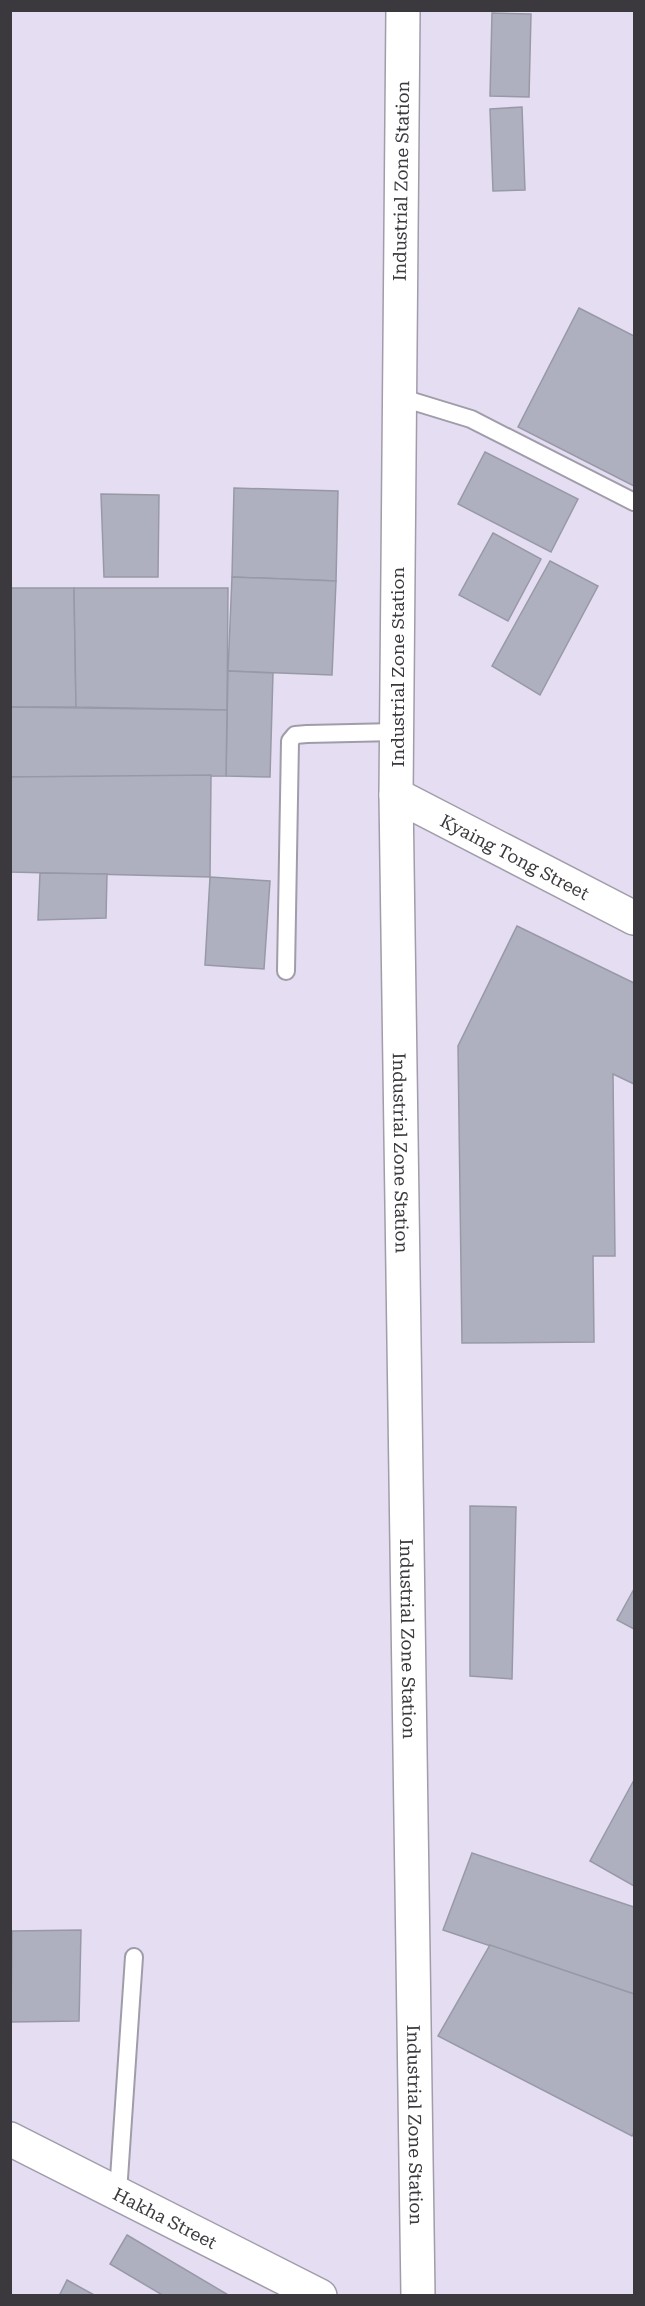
<svg xmlns="http://www.w3.org/2000/svg" width="645" height="2306" viewBox="0 0 645 2306" font-family="'Roboto Serif',serif">
	<style>
		.built { fill: #e5ddf2 }
		.building { fill: #afb0bf; stroke: #9899a7; stroke-width: 1.5 }
		.lines { fill: none; stroke-linecap: round; stroke-linejoin: round }
		.service-casing { stroke: #a19caa; stroke-width: 20 }
		.minor-casing { stroke: #a19caa; stroke-width: 36 }
		.service { stroke: #fff; stroke-width: 16 }
		.minor { stroke: #fff; stroke-width: 33 }
		.labels { text-anchor: middle; dominant-baseline: central; stroke-width: 5; stroke-linejoin: round; paint-order: stroke }
		.street-label { font-size: 18px; fill: #3b393e; stroke: #fff }
	</style>
	<rect width="100%" height="100%" fill="#f2ecfb"/>
	<rect class="built" x="11" y="11" width="623" height="2284"/>
	<g class="building">
		<path d="M492,13L531,14L529,97L490,96Z"/>
		<path d="M522,107L525,190L493,191L490,109Z"/>
		<path d="M579,308L634,336V486L518,427Z"/>
		<path d="M485,452L578,499L551,552L458,504Z"/>
		<path d="M234,488L338,491L336,581L232,577Z"/>
		<path d="M101,494L159,495L158,577H104Z"/>
		<path d="M493,533L541,559L508,621L459,595Z"/>
		<path d="M550,561L598,586L540,695L492,666Z"/>
		<path d="M232,577L336,581L332,675L228,671Z"/>
		<path d="M10,588H74L76,707H10Z"/>
		<path d="M74,588H228L227,710L76,707Z"/>
		<path d="M228,671L273,673L270,777L226,776Z"/>
		<path d="M10,707L227,710L226,776L10,777Z"/>
		<path d="M211,775L210,877L10,872V777Z"/>
		<path d="M40,873L107,874L106,918L38,920Z"/>
		<path d="M210,877L270,881L264,969L205,965Z"/>
		<path d="M517,926L634,983V1084L613,1074L615,1256H593L594,1342L462,1343L458,1046Z"/>
		<path d="M470,1506L516,1507L512,1679L470,1676Z"/>
		<path d="M634,1589V1629L617,1620Z"/>
		<path d="M634,1780V1886L590,1861Z"/>
		<path d="M472,1853L634,1907V1994L443,1930Z"/>
		<path d="M81,1930L79,2021L11,2022L12,1931Z"/>
		<path d="M490,1945L634,1994V2132L632,2136L438,2036Z"/>
		<path d="M127,2235L230,2296H164L110,2264Z"/>
		<path d="M67,2280L96,2296H59Z"/>
	</g>
	<g class="lines">
		<defs>
			<g id="service">
				<path d="M399,397L471,419L634,502"/>
				<path d="M286,971L290,741L295,735L307,734L396,732"/>
				<path d="M118,2193L134,1957"/>
			</g>
			<g id="minor">
				<path id="s1" d="M403,10L396,795L418,2296"/>
				<path id="s2" d="M396,795L634,918"/>
				<path id="s3" d="M10,2139L320,2296"/>
			</g>
		</defs>
		<use href="#service" class="service-casing"/>
		<use href="#minor" class="minor-casing"/>
		<use href="#service" class="service"/>
		<use href="#minor" class="minor"/>
	</g>
	<g class="labels">
		<g class="street-label">
			<text transform="translate(401 181) rotate(-89)">Industrial Zone Station</text>
			<text transform="translate(397 667) rotate(-90)">Industrial Zone Station</text>
			<text stroke="none"><textPath href="#s2" startOffset="134">Kyaing Tong Street</textPath></text>
			<text stroke="none"><textPath href="#s1" startOffset="1143">Industrial Zone Station</textPath></text>
			<text stroke="none"><textPath href="#s1" startOffset="1629">Industrial Zone Station</textPath></text>
			<text stroke="none"><textPath href="#s1" startOffset="2115">Industrial Zone Station</textPath></text>
			<text stroke="none"><textPath href="#s3" startOffset="174">Hakha Street</textPath></text>
		</g>
	</g>
	<rect width="645" height="2306" fill="none" stroke="#3b393e" stroke-width="24"/>
</svg>
